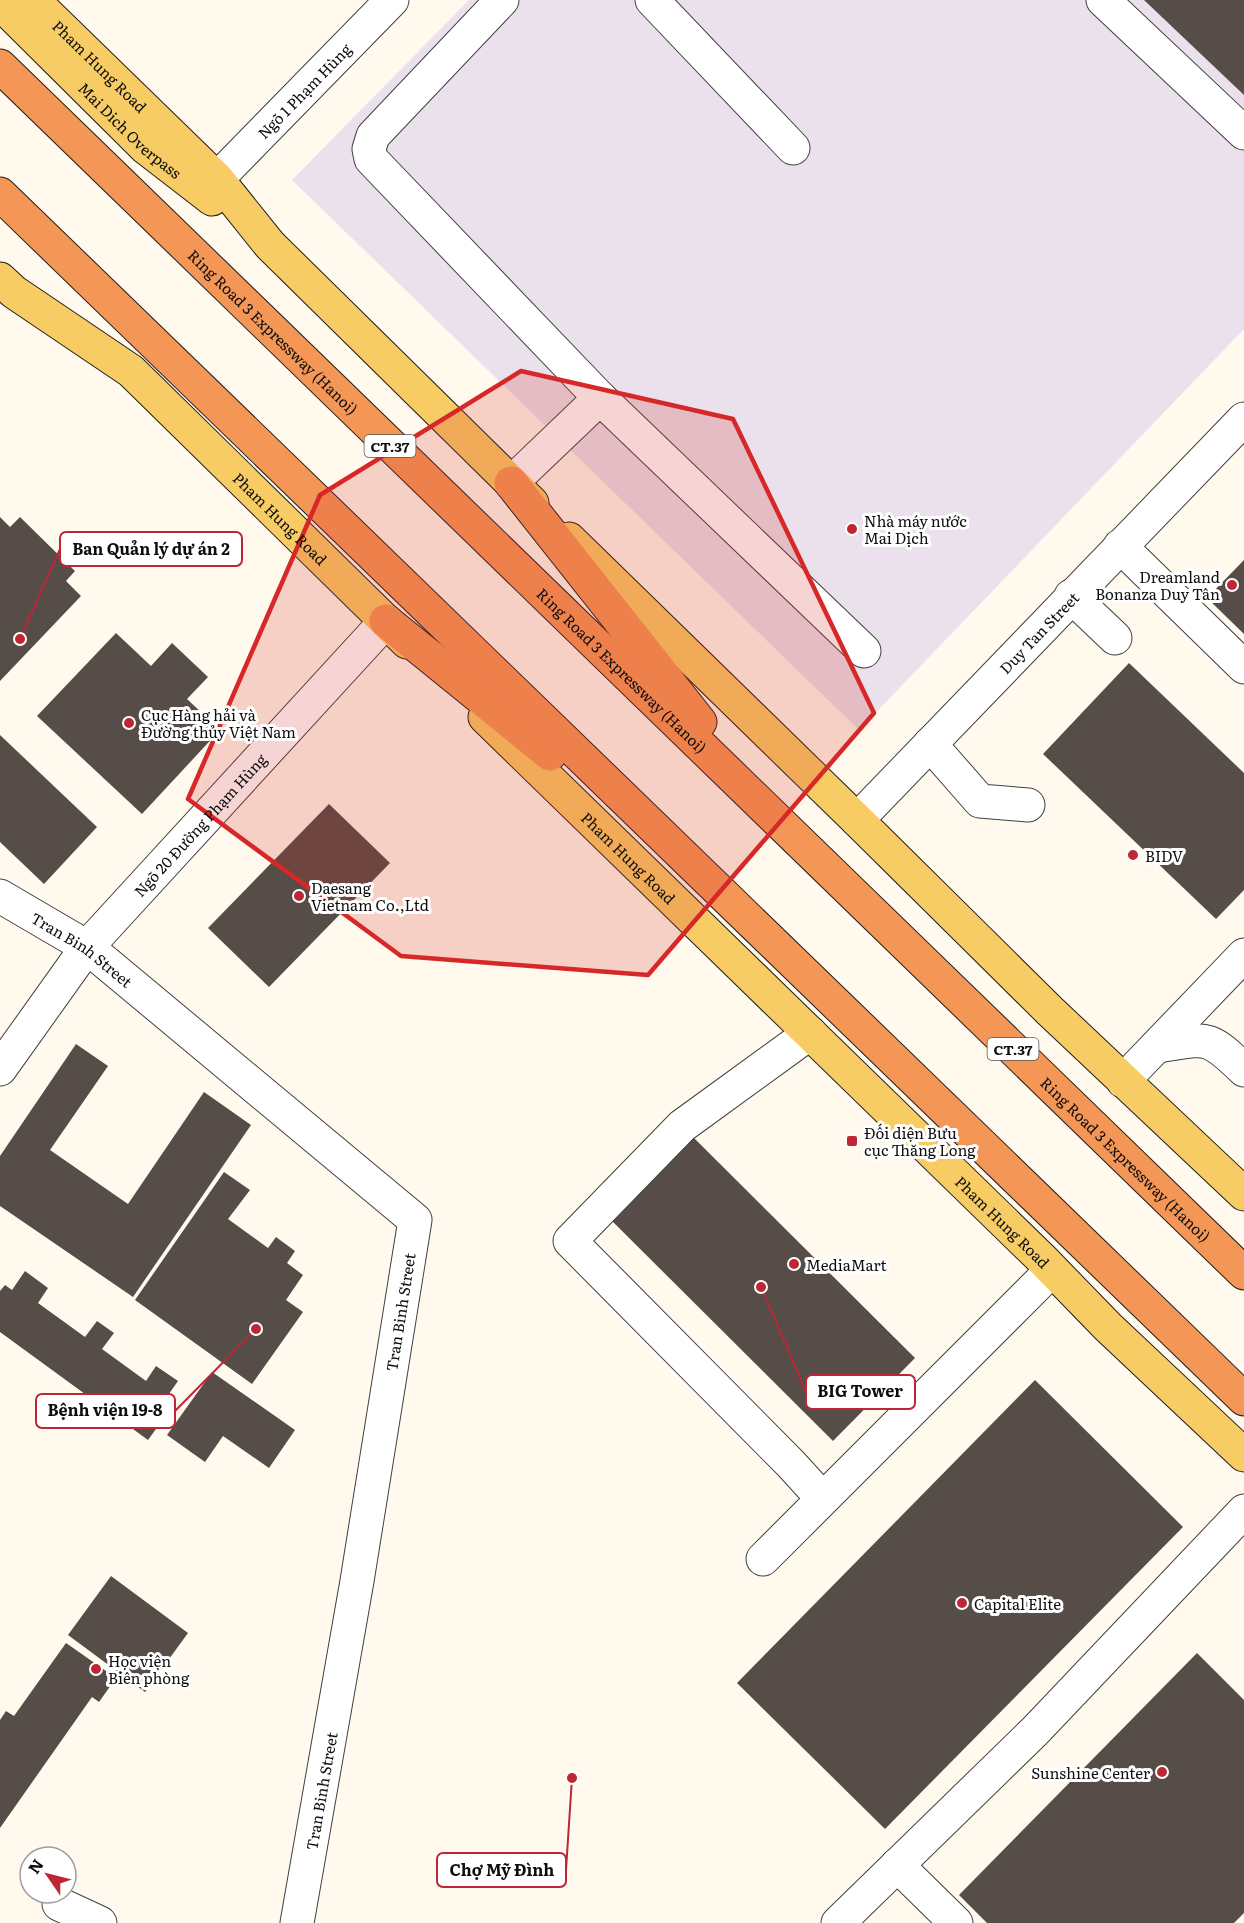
<svg xmlns="http://www.w3.org/2000/svg" width="1244" height="1923" viewBox="0 0 1244 1923" font-family="Literata,serif">
	<style>
		.industrial { fill: #eae1ec }
		.building { fill: #564d49 }
		.lines { fill: none; stroke-linecap: round; stroke-linejoin: round }
		.minor-casing { stroke: #404040; stroke-width: 35 }
		.major-casing { stroke: #1e1e1e; stroke-width: 35 }
		.highway-casing { stroke: #1e1e1e; stroke-width: 35 }
		.minor { stroke: #fff; stroke-width: 33 }
		.major { stroke: #f8cc64; stroke-width: 33 }
		.highway { stroke: #f49656; stroke-width: 33 }
		.marked { fill: #d62828; fill-opacity: 0.2; stroke: #d62828; stroke-width: 4.5; stroke-linejoin: round }
		.poi-dot { fill: #bc2635; stroke: #fff; stroke-width: 2 }
		.labels { text-anchor: middle; dominant-baseline: central; stroke-width: 6; stroke-linejoin: round; paint-order: stroke }
		.shield { fill: #fff; stroke: #565656; stroke-width: 1.5 }
		.shield-label { font-size: 14px; font-weight: bold; fill: #0d0d0d }
		.street-label { font-size: 15px; fill: #0d0d0d; stroke: #fff }
		.poi-label { font-size: 15px; fill: #0d0d0d; stroke: #fff; text-anchor: start }
		.leader { fill: none; stroke: #bc2635; stroke-width: 2 }
		.callout-dot { fill: #bc2635; stroke: #fff; stroke-width: 2 }
		.callout { fill: #fff; stroke: #bc2635; stroke-width: 2 }
		.callout-label { font-size: 16px; text-anchor: middle; font-weight: bold; fill: #0d0d0d }
	</style>
	<rect width="100%" height="100%" fill="#fffaed"/>
	<path class="industrial" d="M469,0H1244V329L859,730L292,180Z"/>
	<g class="building">
		<path d="M1144,0H1244V95Z"/>
		<path d="M0,517L10,527L20,517L75,571L66,581L81,596L0,681Z"/>
		<path d="M1244,560V634L1207,598Z"/>
		<path d="M116,633L151,666L172,643L208,677L187,699L220,730L142,814L37,716Z"/>
		<path d="M1129,663L1244,773V890L1216,919L1043,754Z"/>
		<path d="M0,735L97,827L44,884L0,842Z"/>
		<path d="M329,804L390,863L269,987L208,928Z"/>
		<path d="M76,1044L108,1066L50,1150L128,1204L204,1092L251,1125L133,1297L0,1206V1156Z"/>
		<path d="M690,1134L915,1358L833,1441L608,1217Z"/>
		<path d="M224,1172L250,1190L228,1219L268,1248L276,1237L295,1251L287,1263L303,1275L286,1300L303,1312L252,1384L135,1300Z"/>
		<path d="M25,1271L48,1288L38,1303L85,1337L97,1321L114,1333L102,1349L146,1381L156,1366L178,1381L164,1401L172,1407L148,1440L0,1332V1291L5,1285L12,1290Z"/>
		<path d="M212,1372L295,1430L269,1468L223,1436L205,1462L167,1435Z"/>
		<path d="M1035,1380L1183,1527L885,1829L737,1683Z"/>
		<path d="M111,1576L188,1633L145,1692L68,1635Z"/>
		<path d="M66,1643L116,1678L99,1702L92,1697L0,1828V1720L6,1711L14,1716Z"/>
		<path d="M1197,1653L1244,1700V1913L1234,1923H987L959,1895Z"/>
	</g>
	<g class="lines">
		<defs>
			<g id="minor">
				<path d="M502,0L373,136L369,149L371,159L600,398L864,651"/>
				<path d="M652,0L793,148"/>
				<path d="M1103,0L1244,133"/>
				<path id="s1" d="M217,179L392,0"/>
				<path d="M511,483L600,398"/>
				<path d="M1120,546L1244,667"/>
				<path d="M1071,596L1115,638"/>
				<path d="M930,744L980,801L1028,805"/>
				<path id="s2" d="M857,820L1244,419"/>
				<path id="s3" d="M0,896L87,947L415,1220L357,1581L297,1923"/>
				<path d="M810,1033L682,1126L570,1241L791,1464L822,1498"/>
				<path d="M1157,1046C1207,1039 1206,1033 1244,1070"/>
				<path id="s4" d="M0,1069L87,947L386,621"/>
				<path d="M1123,1081L1244,955"/>
				<path d="M763,1559L1052,1270"/>
				<path d="M897,1865L956,1923"/>
				<path d="M59,1904L100,1923"/>
				<path d="M838,1923L1035,1731L1244,1511"/>
			</g>
			<g id="major">
				<path id="s5" d="M33,0L217,179L270,245L532,503"/>
				<path id="s6" d="M0,3L146,148L212,199"/>
				<path id="s7" d="M0,279L14,292L131,371L407,642"/>
				<path d="M569,539L857,820L1050,1011L1244,1194"/>
				<path id="s8" d="M485,717L1042,1259L1108,1327L1244,1455"/>
			</g>
			<g id="highway">
				<path id="s9" d="M0,66L1244,1273"/>
				<path d="M0,194L1244,1399"/>
				<path d="M511,483L700,722"/>
				<path d="M386,621L550,754"/>
			</g>
		</defs>
		<use href="#minor" class="minor-casing"/>
		<use href="#major" class="major-casing"/>
		<use href="#highway" class="highway-casing"/>
		<use href="#minor" class="minor"/>
		<use href="#major" class="major"/>
		<use href="#highway" class="highway"/>
	</g>
	<path class="marked" d="M521,371L733,419L874,713L648,975L401,956L188,799L320,495Z"/>
	<g class="poi-dot">
		<circle cx="852" cy="529" r="6"/>
		<circle cx="1232" cy="585" r="6"/>
		<circle cx="129" cy="723" r="6"/>
		<circle cx="1133" cy="855" r="6"/>
		<circle cx="299" cy="896" r="6"/>
		<rect x="846" y="1135" width="12" height="12" rx="3"/>
		<circle cx="794" cy="1264" r="6"/>
		<circle cx="962" cy="1603" r="6"/>
		<circle cx="96" cy="1669" r="6"/>
		<circle cx="1162" cy="1772" r="6"/>
	</g>
	<g class="labels">
		<g class="shield">
			<rect x="364.5" y="435" width="51" height="22" rx="4.5"/>
			<rect x="987.5" y="1038" width="51" height="22" rx="4.5"/>
		</g>
		<g class="shield-label">
			<text x="390" y="446">CT.37</text>
			<text x="1013" y="1049">CT.37</text>
		</g>
		<g class="street-label">
			<text stroke="none"><textPath href="#s5" startOffset="94">Pham Hung Road</textPath></text>
			<text stroke="none"><textPath href="#s1" startOffset="124">Ngõ 1 Phạm Hùng</textPath></text>
			<text stroke="none"><textPath href="#s6" startOffset="182">Mai Dich Overpass</textPath></text>
			<text stroke="none"><textPath href="#s9" startOffset="381">Ring Road 3 Expressway (Hanoi)</textPath></text>
			<text stroke="none"><textPath href="#s7" startOffset="370">Pham Hung Road</textPath></text>
			<text stroke="none"><textPath href="#s2" startOffset="261">Duy Tan Street</textPath></text>
			<text stroke="none"><textPath href="#s9" startOffset="867">Ring Road 3 Expressway (Hanoi)</textPath></text>
			<text stroke="none"><textPath href="#s4" startOffset="316">Ngõ 20 Đường Phạm Hùng</textPath></text>
			<text stroke="none"><textPath href="#s8" startOffset="201">Pham Hung Road</textPath></text>
			<text stroke="none"><textPath href="#s3" startOffset="98">Tran Binh Street</textPath></text>
			<text stroke="none"><textPath href="#s9" startOffset="1569">Ring Road 3 Expressway (Hanoi)</textPath></text>
			<text stroke="none"><textPath href="#s8" startOffset="723">Pham Hung Road</textPath></text>
			<text transform="translate(400 1312) rotate(-81)">Tran Binh Street</text>
			<text transform="translate(321 1791) rotate(-80)">Tran Binh Street</text>
		</g>
		<g class="poi-label">
			<text x="864" y="520">Nhà máy nước<tspan x="864" dy="17">Mai Dịch</tspan></text>
			<text x="1220" y="576" text-anchor="end">Dreamland<tspan x="1220" dy="17">Bonanza Duy Tân</tspan></text>
			<text x="141" y="714">Cục Hàng hải và<tspan x="141" dy="17">Đường thủy Việt Nam</tspan></text>
			<text x="1145" y="855">BIDV</text>
			<text x="311" y="887">Daesang<tspan x="311" dy="17">Vietnam Co.,Ltd</tspan></text>
			<text x="864" y="1132">Đối diện Bưu<tspan x="864" dy="17">cục Thăng Long</tspan></text>
			<text x="806" y="1264">MediaMart</text>
			<text x="974" y="1603">Capital Elite</text>
			<text x="108" y="1660">Học viện<tspan x="108" dy="17">Biên phòng</tspan></text>
			<text x="1150" y="1772" text-anchor="end">Sunshine Center</text>
		</g>
	</g>
	<path class="leader" d="M20 639L60 549M761 1287L806 1392M256 1329L175 1411M572 1778L566 1870"/>
	<g class="callout-dot">
		<circle cx="20" cy="639" r="6"/>
		<circle cx="761" cy="1287" r="6"/>
		<circle cx="256" cy="1329" r="6"/>
		<circle cx="572" cy="1778" r="6"/>
	</g>
	<g class="callout">
		<rect x="60" y="532" width="182" height="34" rx="6"/>
		<rect x="806" y="1375" width="109" height="34" rx="6"/>
		<rect x="36" y="1394" width="139" height="34" rx="6"/>
		<rect x="437" y="1853" width="129" height="34" rx="6"/>
	</g>
	<g class="callout-label">
		<text x="151" y="555">Ban Quản lý dự án 2</text>
		<text x="860" y="1397">BIG Tower</text>
		<text x="105" y="1416">Bệnh viện 19-8</text>
		<text x="502" y="1876">Chợ Mỹ Đình</text>
	</g>
	<g transform="translate(48 1875) rotate(305)"><circle r="28" fill="#ffffff" stroke="#9e9e9e" stroke-width="1.5"/>
	<path d="M0-4.5L10 22L0 15L-10 22Z" fill="#bc2635"/>
	<text y="-9" font-size="16" font-weight="bold" text-anchor="middle" fill="#0d0d0d">N</text>
	</g>
</svg>
